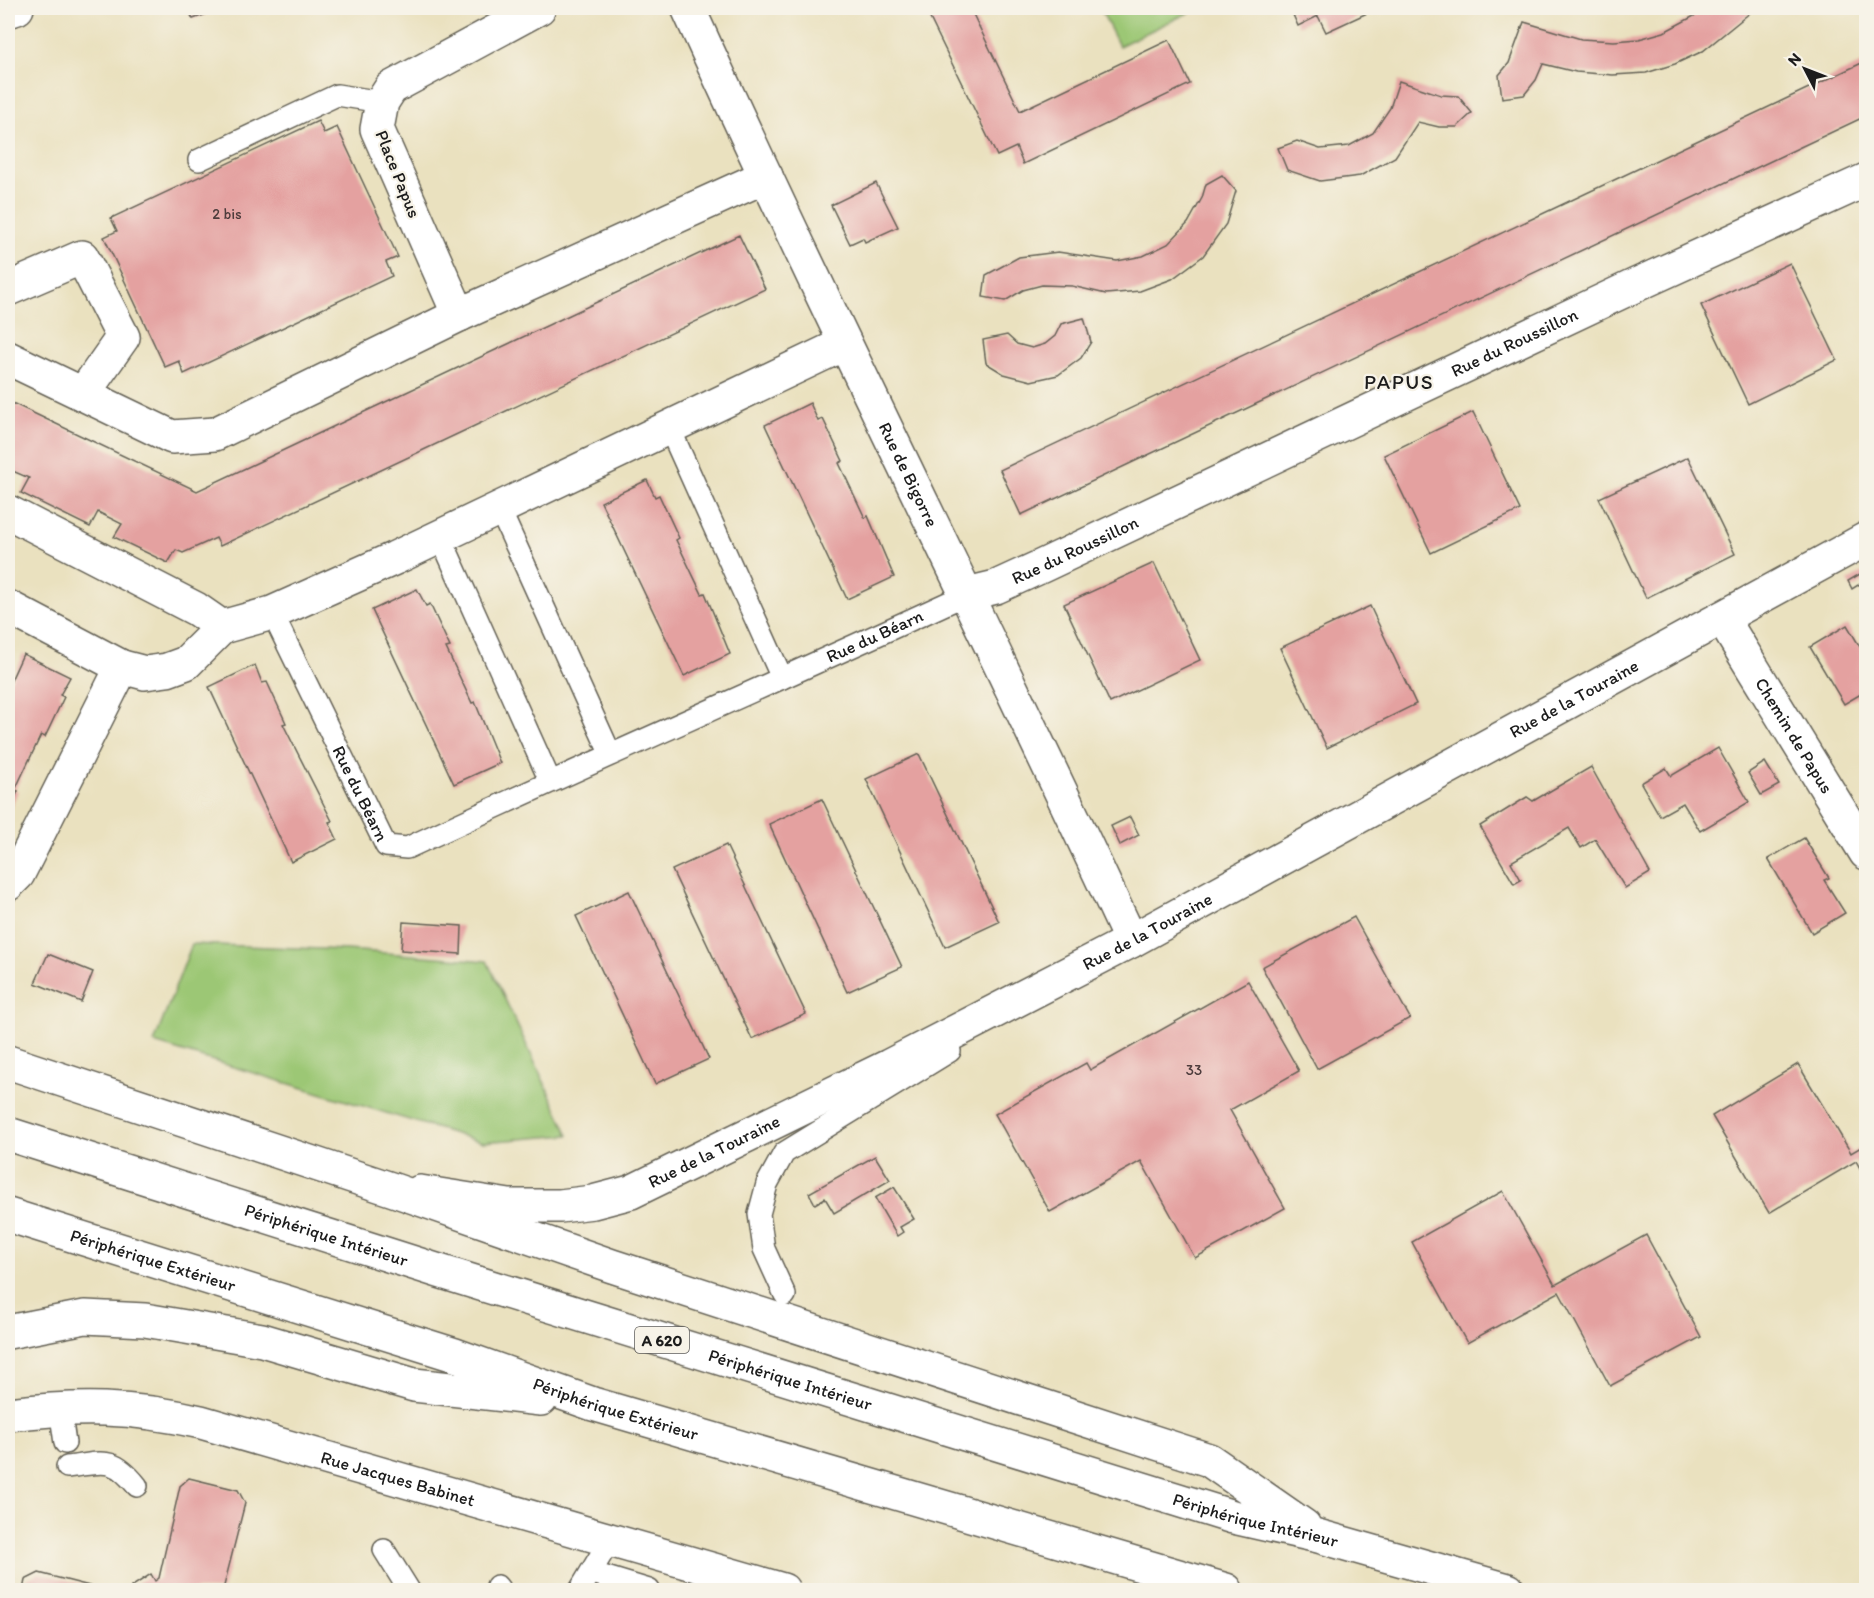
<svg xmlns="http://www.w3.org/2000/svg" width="1874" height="1598" viewBox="0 0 1874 1598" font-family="Itim,sans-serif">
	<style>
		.green { fill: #9cc774; stroke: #5c7248; stroke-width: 1.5 }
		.building { fill: #e4a1a0 }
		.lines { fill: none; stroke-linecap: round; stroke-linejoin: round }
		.service-casing { stroke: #646155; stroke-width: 24 }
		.minor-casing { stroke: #646155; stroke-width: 36 }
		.tertiary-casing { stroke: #646155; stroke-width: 36 }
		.motorway-casing { stroke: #646155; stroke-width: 36 }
		.service { stroke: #fff; stroke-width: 21 }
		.minor { stroke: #fff; stroke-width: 33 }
		.tertiary { stroke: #fff; stroke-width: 33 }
		.motorway { stroke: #fff; stroke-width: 33 }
		.labels { text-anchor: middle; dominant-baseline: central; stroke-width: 4.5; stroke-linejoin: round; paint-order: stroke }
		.number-label { font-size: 15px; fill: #4e3d3d }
		.shield { fill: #f7f3e8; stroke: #5e5c59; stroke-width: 1.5 }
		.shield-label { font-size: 16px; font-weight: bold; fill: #1c1c1c }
		.street-label { font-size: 18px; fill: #1c1c1c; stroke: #f7f3e8 }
		.quarter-label { font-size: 21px; letter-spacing: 1.5px; fill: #1c1c1c; stroke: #f7f3e8 }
	</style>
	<rect width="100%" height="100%" fill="#f7f3e8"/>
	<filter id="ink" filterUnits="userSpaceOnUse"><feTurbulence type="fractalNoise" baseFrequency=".0167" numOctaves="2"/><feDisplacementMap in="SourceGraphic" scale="12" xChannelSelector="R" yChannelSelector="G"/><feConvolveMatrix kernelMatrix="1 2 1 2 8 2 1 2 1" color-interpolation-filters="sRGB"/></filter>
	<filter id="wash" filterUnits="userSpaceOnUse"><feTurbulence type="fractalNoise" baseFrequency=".008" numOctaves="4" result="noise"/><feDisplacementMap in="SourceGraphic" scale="24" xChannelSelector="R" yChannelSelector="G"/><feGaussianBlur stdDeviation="1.35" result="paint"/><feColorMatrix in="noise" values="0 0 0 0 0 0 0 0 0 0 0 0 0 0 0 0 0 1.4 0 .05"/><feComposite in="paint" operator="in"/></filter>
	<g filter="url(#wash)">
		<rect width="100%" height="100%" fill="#eae1bf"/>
		<g class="green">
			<path d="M1100,8H1198L1119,46Z"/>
			<path d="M192,944L347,950L487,961L569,1135L482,1142L154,1043Z"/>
		</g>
		<g id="blocks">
			<g class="building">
				<path d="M187,8H223L193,19Z"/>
				<path d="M925,8H970L1020,111L1169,40L1190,84L1023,164L1016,147L997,156Z"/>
				<path d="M1290,8H1378L1326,32L1318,16L1298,26Z"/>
				<path d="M1709,8H1751V12L1703,51L1675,64L1646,73L1613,75L1576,72L1543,64L1536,80L1524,95L1502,98L1499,75L1509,63L1524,22L1581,39L1614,41L1639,39L1664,32Z"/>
				<path d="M1866,61V116L1021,515L1000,470Z"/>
				<path d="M1399,81L1441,95L1458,96L1472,113L1457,127H1439L1418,122L1395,157L1360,176L1320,181L1287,170L1278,148L1297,141L1320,149L1349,146L1373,133L1390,108Z"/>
				<path d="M318,121L324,133L337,127L398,257L386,262L392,276L184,374L179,361L165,367L104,237L117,231L111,218Z"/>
				<path d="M1222,175L1236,191L1226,224L1203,256L1172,279L1140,291L1106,294L1072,286L1042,285L1023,290L1005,301L983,297L986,275L1019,257L1058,252L1117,261L1143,256L1168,244L1188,223L1202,198L1206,184Z"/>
				<path d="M876,183L898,227L865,242L863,238L850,244L831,205Z"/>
				<path d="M739,235L765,289L220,546L216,538L183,553L176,550L168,563L114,537L122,524L98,512L90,527L21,493L29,478L8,469V401L197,491Z"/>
				<path d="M1790,263L1837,360L1748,404L1701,305Z"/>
				<path d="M1084,318L1091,342L1081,358L1058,375L1031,381L1004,374L986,363L983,340L1007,335L1017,344L1032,348L1045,344L1055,336L1061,324Z"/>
				<path d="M810,403L818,421L823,419L843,461L839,463L865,518L868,516L894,577L847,599L765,425Z"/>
				<path d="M1473,412L1520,510L1431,553L1384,455Z"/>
				<path d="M1688,457L1735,554L1646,598L1599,498Z"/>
				<path d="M647,480L655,497L659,495L679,538L676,540L702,594L705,593L730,654L684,676L601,502Z"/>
				<path d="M1154,563L1200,660L1110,703L1064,604Z"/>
				<path d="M1865,571L1866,580L1852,589L1848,581Z"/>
				<path d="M417,589L426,606L430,604L450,647L446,648L472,703L475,702L500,763L454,784L372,610Z"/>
				<path d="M1370,606L1416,704L1327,748L1280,648Z"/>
				<path d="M1847,625L1866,657V691L1844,704L1810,647Z"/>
				<path d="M23,654L70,677L60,695L64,697L45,737L41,735L15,790L18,791L8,814V687Z"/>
				<path d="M255,665L262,683L267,682L286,723L283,724L332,821L329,822L337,839L291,862L209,687Z"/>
				<path d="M1718,748L1749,802L1700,831L1683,803L1660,816L1641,783L1666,768L1671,776Z"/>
				<path d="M919,754L999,922L945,947L866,779Z"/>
				<path d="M1765,762L1779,785L1761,795L1748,773Z"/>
				<path d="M1591,767L1650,873L1625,888L1595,839L1581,848L1569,828L1511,862L1521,880L1514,884L1480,826L1527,797L1533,801Z"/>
				<path d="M822,799L902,967L847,992L769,824Z"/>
				<path d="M1130,817L1139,835L1120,845L1111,826Z"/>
				<path d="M1804,838L1829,878L1824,880L1845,913L1812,933L1768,859Z"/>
				<path d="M726,845L806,1014L752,1039L672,870Z"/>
				<path d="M629,891L709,1059L655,1084L576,916Z"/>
				<path d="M1354,917L1410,1018L1317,1069L1262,967Z"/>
				<path d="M403,922L462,926L461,954L401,950Z"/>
				<path d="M48,954L93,972L81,1002L35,983Z"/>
				<path d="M1248,981L1299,1071L1230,1110L1285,1208L1195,1258L1141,1161L1050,1212L995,1114L1086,1063L1090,1070Z"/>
				<path d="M1798,1064L1851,1153L1866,1144V1179L1856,1161L1769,1213L1712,1116Z"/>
				<path d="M875,1156L890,1180L834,1213L825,1198L815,1204L809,1193Z"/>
				<path d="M894,1187L914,1219L900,1227L903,1232L897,1236L875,1198Z"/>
				<path d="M1503,1191L1555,1285L1646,1235L1701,1337L1610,1386L1559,1292L1467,1343L1412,1242Z"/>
				<path d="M189,1478L238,1490L245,1503L223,1590H133L131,1587L151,1574L155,1581L159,1578L180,1486Z"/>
				<path d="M39,1573L105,1590H23L25,1580Z"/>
			</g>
		</g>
	</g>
	<g filter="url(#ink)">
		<use href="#blocks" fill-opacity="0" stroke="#646155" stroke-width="1.5"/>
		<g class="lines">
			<defs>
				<g id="service">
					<path d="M199,160L337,95L382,102"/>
					<path d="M669,427L782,678"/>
					<path d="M499,508L610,753"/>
					<path d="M440,536L550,781"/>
					<path id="s1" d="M272,613L386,846L407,848C593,761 781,680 967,594"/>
					<path d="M785,1295L764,1249L759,1214L767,1184L784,1153L950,1051"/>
					<path d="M60,1408L65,1443"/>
					<path d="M67,1467C103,1463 112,1455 137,1486"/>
					<path d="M384,1550L409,1590"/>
					<path d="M593,1573L649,1590"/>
					<path d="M497,1586L500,1590"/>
					<path d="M580,1590L610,1540"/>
				</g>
				<g id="minor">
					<path id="s2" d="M688,8C830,321 986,628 1131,941"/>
					<path d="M8,11L17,8"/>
					<path d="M8,289L82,257L123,337L83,394"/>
					<path d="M459,315L377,129L382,102L391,88L539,8"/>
					<path d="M8,358L172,437L215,434L459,315L766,176"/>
					<path d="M8,512L196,609L222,627"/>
					<path id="s3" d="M967,594L996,587L1042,566L1636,285L1866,180"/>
					<path d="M8,607L122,667L145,673L167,670L186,663L222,627L272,613L395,558L844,344"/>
					<path id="s4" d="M1722,618L1866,853"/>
					<path d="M8,884L18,874L122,667"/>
					<path id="s5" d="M8,1414C78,1406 131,1406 201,1422L783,1590"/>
				</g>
				<g id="tertiary">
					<path id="s6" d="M420,1192L509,1206H560L593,1202L631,1192L889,1066L1131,941L1866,539"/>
				</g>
				<g id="motorway">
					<path d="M8,1062L394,1190L612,1266L1209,1460L1304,1526"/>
					<path id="s7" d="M8,1134L439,1271L1233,1517L1318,1536L1508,1590"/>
					<path id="s8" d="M8,1215L455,1355L593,1404L1226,1590"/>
					<path d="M8,1332L85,1317L145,1320L262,1340L414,1385L541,1399"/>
				</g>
			</defs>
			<use href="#service" class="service-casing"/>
			<use href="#minor" class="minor-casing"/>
			<use href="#tertiary" class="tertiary-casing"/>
			<use href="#motorway" class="motorway-casing"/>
			<use href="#service" class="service"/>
			<use href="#minor" class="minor"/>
			<use href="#tertiary" class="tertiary"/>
			<use href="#motorway" class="motorway"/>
		</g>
	</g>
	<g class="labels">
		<g class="number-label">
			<text x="227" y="214">2 bis</text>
			<text x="1194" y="1070">33</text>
		</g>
		<rect class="shield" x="635" y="1327" width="54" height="26" rx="4.5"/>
		<g class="shield-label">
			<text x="662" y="1340">A 620</text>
		</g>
		<g class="street-label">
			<text transform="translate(398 174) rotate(68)">Place Papus</text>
			<text stroke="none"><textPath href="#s3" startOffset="603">Rue du Roussillon</textPath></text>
			<text stroke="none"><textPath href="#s2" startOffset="516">Rue de Bigorre</textPath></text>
			<text stroke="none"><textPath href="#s3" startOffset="117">Rue du Roussillon</textPath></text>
			<text stroke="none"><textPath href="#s1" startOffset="794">Rue du Béarn</textPath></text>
			<text stroke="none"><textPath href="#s6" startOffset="1278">Rue de la Touraine</textPath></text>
			<text stroke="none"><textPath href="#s4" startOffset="138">Chemin de Papus</textPath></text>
			<text stroke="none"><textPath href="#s1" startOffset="201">Rue du Béarn</textPath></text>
			<text stroke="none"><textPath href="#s6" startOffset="792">Rue de la Touraine</textPath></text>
			<text stroke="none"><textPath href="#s6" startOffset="306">Rue de la Touraine</textPath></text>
			<text stroke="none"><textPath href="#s7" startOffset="334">Périphérique Intérieur</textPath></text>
			<text stroke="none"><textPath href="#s8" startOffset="152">Périphérique Extérieur</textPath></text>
			<text stroke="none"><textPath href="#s7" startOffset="820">Périphérique Intérieur</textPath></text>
			<text stroke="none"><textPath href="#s8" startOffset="638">Périphérique Extérieur</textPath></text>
			<text stroke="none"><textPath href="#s5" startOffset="399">Rue Jacques Babinet</textPath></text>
			<text stroke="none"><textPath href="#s7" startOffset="1306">Périphérique Intérieur</textPath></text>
		</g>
		<g class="quarter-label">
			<text x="1399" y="381">PAPUS</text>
		</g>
	</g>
	<rect width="1874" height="1598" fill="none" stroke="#f7f3e8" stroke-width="30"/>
	<g transform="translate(1805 69) rotate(312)" stroke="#f7f3e8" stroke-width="4.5" paint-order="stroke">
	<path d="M0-4.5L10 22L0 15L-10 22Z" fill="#1c1c1c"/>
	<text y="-9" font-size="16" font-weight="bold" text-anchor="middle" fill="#1c1c1c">N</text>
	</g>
</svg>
